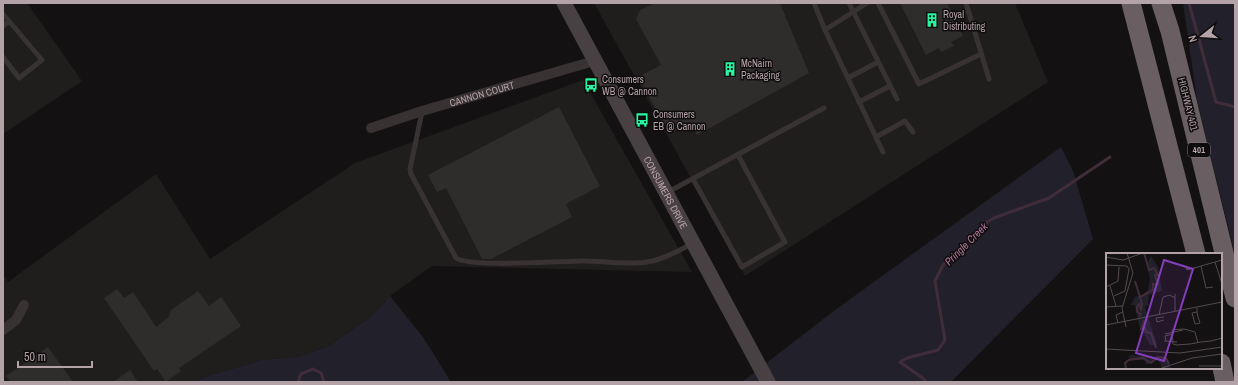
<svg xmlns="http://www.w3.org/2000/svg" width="1238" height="385" viewBox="0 0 1238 385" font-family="'Archivo Narrow',sans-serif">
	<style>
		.built { fill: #201d1d }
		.green { fill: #22212b }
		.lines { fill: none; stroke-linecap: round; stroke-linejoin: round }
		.stream { stroke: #402d39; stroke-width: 3 }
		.building { fill: #2f2c2c }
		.service { stroke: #383233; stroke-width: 5 }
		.minor { stroke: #383233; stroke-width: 10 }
		.secondary { stroke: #484042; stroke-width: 15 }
		.motorway { stroke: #695e62; stroke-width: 19 }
		.labels { text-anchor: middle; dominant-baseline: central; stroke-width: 3; stroke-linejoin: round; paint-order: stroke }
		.shield { fill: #0e0c0c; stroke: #82757a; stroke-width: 1 }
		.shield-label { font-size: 9px; font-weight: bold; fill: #b4a2a9 }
		.poi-label { font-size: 10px; fill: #b4a2a9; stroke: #0e0c0c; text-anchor: start }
		.street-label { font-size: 10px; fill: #b4a2a9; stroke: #0e0c0c }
		.water-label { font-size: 11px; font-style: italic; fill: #b0779a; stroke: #0e0c0c }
		.inset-river { fill: none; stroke: #402d39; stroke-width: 2 }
		.inset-road { fill: none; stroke: #534b4e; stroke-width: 1 }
		.view { fill: #843ebc; fill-opacity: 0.15; stroke: #843ebc; stroke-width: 2 }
		.inset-edge { fill: none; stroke: #b4a2a9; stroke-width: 2 }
	</style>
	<rect width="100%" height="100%" fill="#131111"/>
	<g class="built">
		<path d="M3,3H27L82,81L3,134Z"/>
		<path d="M594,3H1015L1048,82L745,276Z"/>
		<path d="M583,80L692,272L432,266L390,296L372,316L327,347L297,357L262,360L204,377L196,382H3V275L8,282L156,174L210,259L355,163Z"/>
	</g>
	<g class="green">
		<path d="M1183,3H1235V255L1197,100Z"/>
		<path d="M1061,147L1073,171L1093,239L951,382H742L835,310Z"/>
		<path d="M390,296L423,337L451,382H196L204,377L262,360L297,357L327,347L372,316Z"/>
	</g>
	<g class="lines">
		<g class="stream">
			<path d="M1189,3L1216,102L1235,107"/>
			<path d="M298,382L301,374L313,369L321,373L324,382"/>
			<path d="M926,382L924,379L900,362L907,358L938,350L945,340L935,281L943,265L969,243L982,225L994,218L1049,198L1110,157"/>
		</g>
	</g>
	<g class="building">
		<path d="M655,3H780L809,73L697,135L690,122L669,133L638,77L661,65L636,19L640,10Z"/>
		<path d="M900,3H947L963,36L951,42L954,46L941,52L939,48L926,55Z"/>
		<path d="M559,107L600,186L566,204L572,217L491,259H482L446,188L437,192L428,175Z"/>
		<path d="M117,289L124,298L133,292L156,327L169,317L171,310L198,291L209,306L221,297L241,326L179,368L181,371L166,382L157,369L154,371L104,298Z"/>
		<path d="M48,347L73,382H11L6,376Z"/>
		<path d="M130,370L138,382H113Z"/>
	</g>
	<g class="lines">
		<g class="service">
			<path d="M814,3L825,30L867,3"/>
			<path d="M849,3L897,99"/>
			<path d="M878,3L919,84L981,54"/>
			<path d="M966,3L989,79"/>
			<path d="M3,14L42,60L19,78L3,57"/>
			<path d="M3,26L9,21"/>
			<path d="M825,30L883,152"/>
			<path d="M848,78L878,62"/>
			<path d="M859,102L890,86"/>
			<path d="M422,112L410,169L411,174L456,258C471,268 560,261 583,261C604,261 626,265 647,262C663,260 677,251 692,244"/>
			<path d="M876,137L905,121L913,132"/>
			<path d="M693,179L742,267L785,242L738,155"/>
			<path d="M668,192L824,108"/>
		</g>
		<g class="minor">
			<path id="s1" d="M371,128L422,111L594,61"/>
			<path d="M3,330L16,320L24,305"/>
		</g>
		<path class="secondary" id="s2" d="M564,3L768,382"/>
		<g class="motorway">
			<path d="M1131,3L1196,254"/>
			<path d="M1161,3L1170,31L1235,298"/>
			<path d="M1221,363L1225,382"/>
		</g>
	</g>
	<defs>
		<symbol id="building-bare" viewBox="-9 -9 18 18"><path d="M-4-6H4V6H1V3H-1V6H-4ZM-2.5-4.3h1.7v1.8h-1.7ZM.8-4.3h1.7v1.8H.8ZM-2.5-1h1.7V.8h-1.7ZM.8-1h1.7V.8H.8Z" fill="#26f6a1" stroke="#0e0c0c" stroke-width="2.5" paint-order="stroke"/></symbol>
		<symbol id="bus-bare" viewBox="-9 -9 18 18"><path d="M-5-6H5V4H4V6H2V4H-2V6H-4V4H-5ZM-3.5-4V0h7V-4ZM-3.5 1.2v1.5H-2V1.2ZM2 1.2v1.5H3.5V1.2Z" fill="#26f6a1" stroke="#0e0c0c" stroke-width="2.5" paint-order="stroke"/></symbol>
	</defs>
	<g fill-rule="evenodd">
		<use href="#building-bare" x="922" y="10" width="20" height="20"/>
		<use href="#building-bare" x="720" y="59" width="20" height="20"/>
		<use href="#bus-bare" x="581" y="75" width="20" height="20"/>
		<use href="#bus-bare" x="632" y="110" width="20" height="20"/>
	</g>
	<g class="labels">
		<rect class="shield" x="1188" y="143" width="22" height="14" rx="3"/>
		<g class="shield-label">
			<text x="1199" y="150">401</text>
		</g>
		<g class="poi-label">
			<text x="943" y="14">Royal<tspan x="943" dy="12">Distributing</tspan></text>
			<text x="741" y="63">McNairn<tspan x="741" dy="12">Packaging</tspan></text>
			<text x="602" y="79">Consumers<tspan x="602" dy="12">WB @ Cannon</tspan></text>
			<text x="653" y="114">Consumers<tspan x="653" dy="12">EB @ Cannon</tspan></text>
		</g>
		<g class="street-label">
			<text stroke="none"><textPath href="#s1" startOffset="116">CANNON COURT</textPath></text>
			<text transform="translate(1188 104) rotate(76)">HIGHWAY 401</text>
			<text stroke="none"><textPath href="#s2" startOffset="215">CONSUMERS DRIVE</textPath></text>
		</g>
		<g class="water-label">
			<text transform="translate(966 244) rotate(-45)">Pringle Creek</text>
		</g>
	</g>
	<g transform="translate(1106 253)">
		<rect width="116" height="116" fill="#131111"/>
		<path d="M45,3L52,14L56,38L43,42L42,52L39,54L51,92H44L33,72L29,52H25L29,44L37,42L42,37L44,26L41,11ZM24,102L61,105L65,115L57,116L52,107L41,112L38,107H23Z" fill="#22212b"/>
		<path class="inset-river" d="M29,28L36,51L35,56L33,51L31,53V59L35,61L33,63M34,44L47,37V31H52L49,22H52L48,15L43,17L38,0M38,67L35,76L39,75L40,79L45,80L50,95M20,116L19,110L23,107L37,105L45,110L51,104L60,105L63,111"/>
		<path class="inset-road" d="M0,4L17,7L37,0M109,9L116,31M0,12L21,13L23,16L19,38L8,43M95,13L100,35L107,34M85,16L80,15L81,17L116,7M4,33L10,53M0,34L12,28L13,14M0,54L17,53M91,55V59L92,64L94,70L89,71L86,60L91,59M69,58V41M53,62L57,44L64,42L69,45M58,64L50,65L51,69L58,67M12,70L10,62L17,59M0,72L116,49M20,74L16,55L27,20L21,0M59,81L77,77M58,88L71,89M60,88L59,83L67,81M92,90L89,79L78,76L66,77L67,91L71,92L84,91L95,89L105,88L116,85M0,96L74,100L116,94M93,113H116M53,116L86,105L116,101"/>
		<path class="view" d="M58,7L87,16L58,108L30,100Z"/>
		<rect width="116" height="116" class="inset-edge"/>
	</g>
	<rect width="1238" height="385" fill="none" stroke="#b4a2a9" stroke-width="8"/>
	<g transform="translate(1202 36) rotate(253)" stroke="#0e0c0c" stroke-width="3" paint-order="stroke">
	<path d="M0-3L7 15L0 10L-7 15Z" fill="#b4a2a9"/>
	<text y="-6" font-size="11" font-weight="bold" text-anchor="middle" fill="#b4a2a9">N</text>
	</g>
	<path d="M18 361v6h74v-6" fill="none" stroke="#b4a2a9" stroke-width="2"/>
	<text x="24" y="361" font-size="12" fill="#b4a2a9" stroke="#0e0c0c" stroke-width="3" paint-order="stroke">50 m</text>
</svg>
